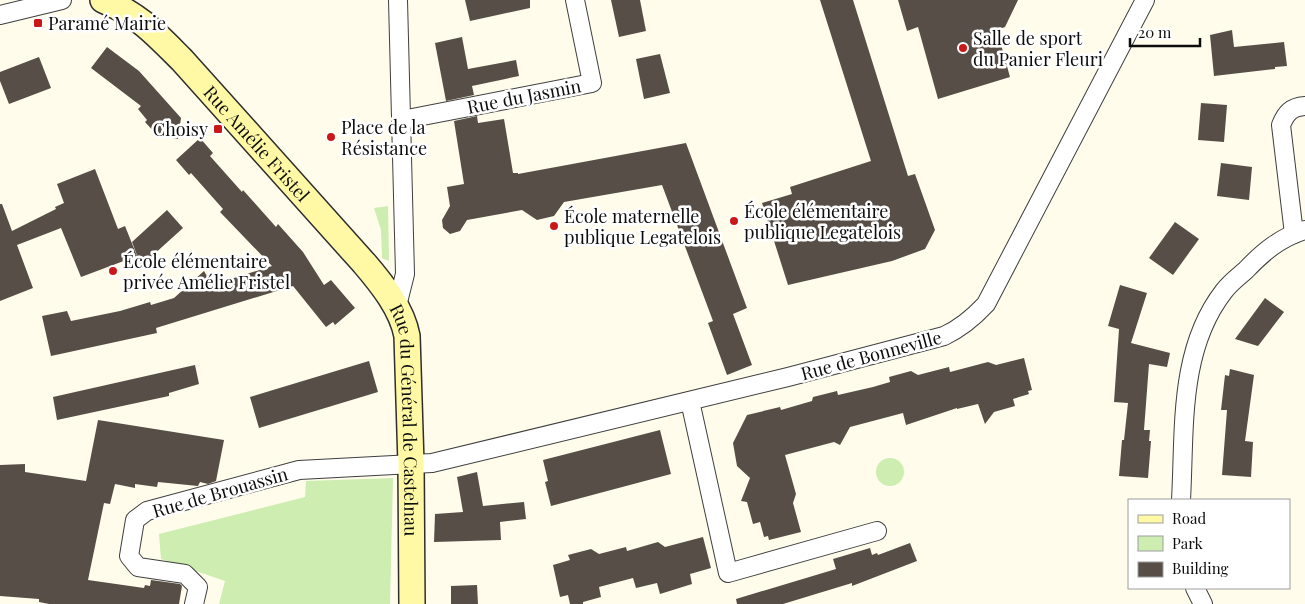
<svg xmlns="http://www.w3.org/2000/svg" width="1305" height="604" viewBox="0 0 1305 604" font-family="'Playfair Display',serif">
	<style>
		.green { fill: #cdedb1 }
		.building { fill: #564e47 }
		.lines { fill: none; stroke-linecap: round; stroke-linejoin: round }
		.minor-casing { stroke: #3f3f3f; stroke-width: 20 }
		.secondary-casing { stroke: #2e2e2e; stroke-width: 28 }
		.minor { stroke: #fff; stroke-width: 18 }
		.secondary { stroke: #fff9a6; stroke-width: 25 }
		.poi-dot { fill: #c81818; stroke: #fff; stroke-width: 2 }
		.labels { text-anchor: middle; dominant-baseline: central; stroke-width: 5; stroke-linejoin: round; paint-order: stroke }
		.poi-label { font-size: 18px; fill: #0c0c0c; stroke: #fff; text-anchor: start }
		.street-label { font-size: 18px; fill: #0c0c0c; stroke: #fff }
	</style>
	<rect width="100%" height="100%" fill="#fffceb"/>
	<g class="green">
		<path d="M388,206L389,261L382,258L381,230L374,208Z"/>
		<circle cx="890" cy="472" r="14"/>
		<path d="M393,478L390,604H219L225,581L161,559L159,534L305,497L306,481Z"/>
	</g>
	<g class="building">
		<path d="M465,0H530V8L470,21Z"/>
		<path d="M611,0H640L646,31L619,37Z"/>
		<path d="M820,0H853L908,176L915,174L935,230L925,249L892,261L788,285L762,203L792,194L790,187L871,161Z"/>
		<path d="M898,0H1018L1005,27L997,30L1010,77L938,99L918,27L907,31Z"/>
		<path d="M1232,30L1234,47L1284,42L1287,66L1275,67V69L1214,76L1210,35Z"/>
		<path d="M462,37L468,69L516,60L519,76L472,86L474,95L446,101L435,43Z"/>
		<path d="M107,47L139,71L181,118L178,139L157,135L145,122L147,120L138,109L141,106L91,68Z"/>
		<path d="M660,54L670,93L644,99L636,59Z"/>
		<path d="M39,57L51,88L9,104L0,81V72Z"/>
		<path d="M1201,103L1227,105L1224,142L1198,140Z"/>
		<path d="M477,116L478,123L504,119L513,173H518V174L686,143L747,308L733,314L752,365L727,375L708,323L713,321L662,185L564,202L554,216L537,220L522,210L467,220L460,231L450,234L443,228L442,220L450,206L447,187L464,184L454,121Z"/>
		<path d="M200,138L213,153L210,156L242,192L243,190L276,227L278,224L303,252L324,285L331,280L355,308L335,325L333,322L326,327L293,286L156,328L157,333L51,356L42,316L67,311L71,321L120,311L150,302L151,305L174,298L204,271L212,285L272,266L220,212L223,209L191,173L189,175L176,160Z"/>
		<path d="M1221,163L1252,167L1249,200L1217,196Z"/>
		<path d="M95,169L118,229L125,226L137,256L81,277L61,228L17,245L33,288L0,301V204H2L12,231L56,209L55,207L64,203L57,184Z"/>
		<path d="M167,210L183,228L141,266L132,242Z"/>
		<path d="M1175,222L1199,239L1173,275L1149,258Z"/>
		<path d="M1120,285L1147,293L1131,343L1170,353L1167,367L1149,364L1144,430H1150L1149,441H1151L1148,478L1119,476L1122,440H1124L1128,403L1114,402L1119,329L1108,326Z"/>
		<path d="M1265,298L1284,312L1258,346L1235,339Z"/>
		<path d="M1024,358L1032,390L1028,391L1029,394L1013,399L1015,406L994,412L985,424L978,404L957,409V408L906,425L903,413L850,427L840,445L834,442L785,455L796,494L793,503L801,532L769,540L768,536L764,537L760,522L753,524L747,502L741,501L750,478L737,466L733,443L747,415L780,407L781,410L812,401L813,397L837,391L838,395L873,387L890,382L889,377L911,371L918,375L949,367L950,372L988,362L996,365Z"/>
		<path d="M369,361L378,392L259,428L250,397Z"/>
		<path d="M195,365L199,384L169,393V396L57,420L53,397Z"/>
		<path d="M1230,369L1254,375L1245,441L1253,442L1251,477L1222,475L1227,410H1221L1225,375L1229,376Z"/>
		<path d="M98,420L224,440L216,481L208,484L200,482L198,486L158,482L157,487L135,484V488L115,484L110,504L104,503L88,580L144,588L145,585L150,586L151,580L180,584L182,586L179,604H49L39,602V599L0,596V465L25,464V472L86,481Z"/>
		<path d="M660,430L671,474L551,506L545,482L548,481L543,460Z"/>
		<path d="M477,472L483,506L524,502L526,519L500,522L501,540L434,542L435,514L463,512L457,477Z"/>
		<path d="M703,537L711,568L690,574L692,584L660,594L657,583L636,588L633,578L599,587L601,597L583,602V604H570L568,595L560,597L553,565L570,560L568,555L591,549L599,554L626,547L627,551L658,542L665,547Z"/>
		<path d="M910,543L917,561L852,586V583L783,604H737L736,599L836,569L833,559L870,548L872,555L877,553L878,555Z"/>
		<path d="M477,585L478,604H451V586Z"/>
	</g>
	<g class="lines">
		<defs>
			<g id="minor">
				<path d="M0,15L62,0"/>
				<path d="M402,120L592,83L575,0"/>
				<path d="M1294,234L1281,125C1286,113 1291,107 1305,106"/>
				<path d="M395,307L399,298L405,274L398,0"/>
				<path d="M690,401L728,573L877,531"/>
				<path d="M1181,500C1185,430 1178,350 1224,291C1230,283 1238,277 1246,270C1263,252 1281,237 1305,230"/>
				<path d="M1195,588L1203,604"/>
				<path d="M194,604L198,587L185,574L138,567L129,556L135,520L147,511L299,470L432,463L788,377L944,336C961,328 973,318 986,304L1145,0"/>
			</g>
			<g id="secondary">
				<path id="s1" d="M103,0C139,15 155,33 182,60L364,263C382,284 402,309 407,336L411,464L412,604"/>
			</g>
		</defs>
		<use href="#minor" class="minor-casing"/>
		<use href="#secondary" class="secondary-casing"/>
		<use href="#minor" class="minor"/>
		<use href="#secondary" class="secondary"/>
	</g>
	<g class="poi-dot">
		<rect x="33" y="18" width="10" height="10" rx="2.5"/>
		<circle cx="963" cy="48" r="5"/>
		<rect x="213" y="124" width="10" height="10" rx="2.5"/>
		<circle cx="331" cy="137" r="5"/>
		<circle cx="734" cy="221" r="5"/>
		<circle cx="554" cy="226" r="5"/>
		<circle cx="113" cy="271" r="5"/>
	</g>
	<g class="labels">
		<g class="poi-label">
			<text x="48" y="23">Paramé Mairie</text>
			<text x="973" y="38">Salle de sport<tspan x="973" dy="21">du Panier Fleuri</tspan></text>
			<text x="341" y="127">Place de la<tspan x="341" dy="21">Résistance</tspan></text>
			<text x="208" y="129" text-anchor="end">Choisy</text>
			<text x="744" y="211">École élémentaire<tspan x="744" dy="21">publique Legatelois</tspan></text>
			<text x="564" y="216">École maternelle<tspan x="564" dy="21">publique Legatelois</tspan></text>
			<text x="123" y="261">École élémentaire<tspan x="123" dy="21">privée Amélie Fristel</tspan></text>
		</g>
		<g class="street-label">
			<text transform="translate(524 96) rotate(-11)">Rue du Jasmin</text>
			<text stroke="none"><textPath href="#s1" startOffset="212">Rue Amélie Fristel</textPath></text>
			<text transform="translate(871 355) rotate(-15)">Rue de Bonneville</text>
			<text stroke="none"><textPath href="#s1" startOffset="542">Rue du Général de Castelnau</textPath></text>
			<text transform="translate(220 492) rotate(-16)">Rue de Brouassin</text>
		</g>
	</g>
	<rect x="1128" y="499" width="162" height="90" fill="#ffffff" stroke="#9e9e9e"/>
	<rect x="1138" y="515" width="25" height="8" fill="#fff9a6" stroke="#9e9e9e"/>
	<text x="1172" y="524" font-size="15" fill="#0c0c0c">Road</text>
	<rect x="1138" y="536" width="25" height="15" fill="#cdedb1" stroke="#9e9e9e"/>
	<text x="1172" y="549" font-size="15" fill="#0c0c0c">Park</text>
	<rect x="1138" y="562" width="25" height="15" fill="#564e47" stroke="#9e9e9e"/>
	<text x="1172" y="574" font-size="15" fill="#0c0c0c">Building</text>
	<path d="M1130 38v8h70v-8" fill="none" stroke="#0c0c0c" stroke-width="2.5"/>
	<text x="1138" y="38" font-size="15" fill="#0c0c0c" stroke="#ffffff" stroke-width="4" paint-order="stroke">20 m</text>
</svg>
